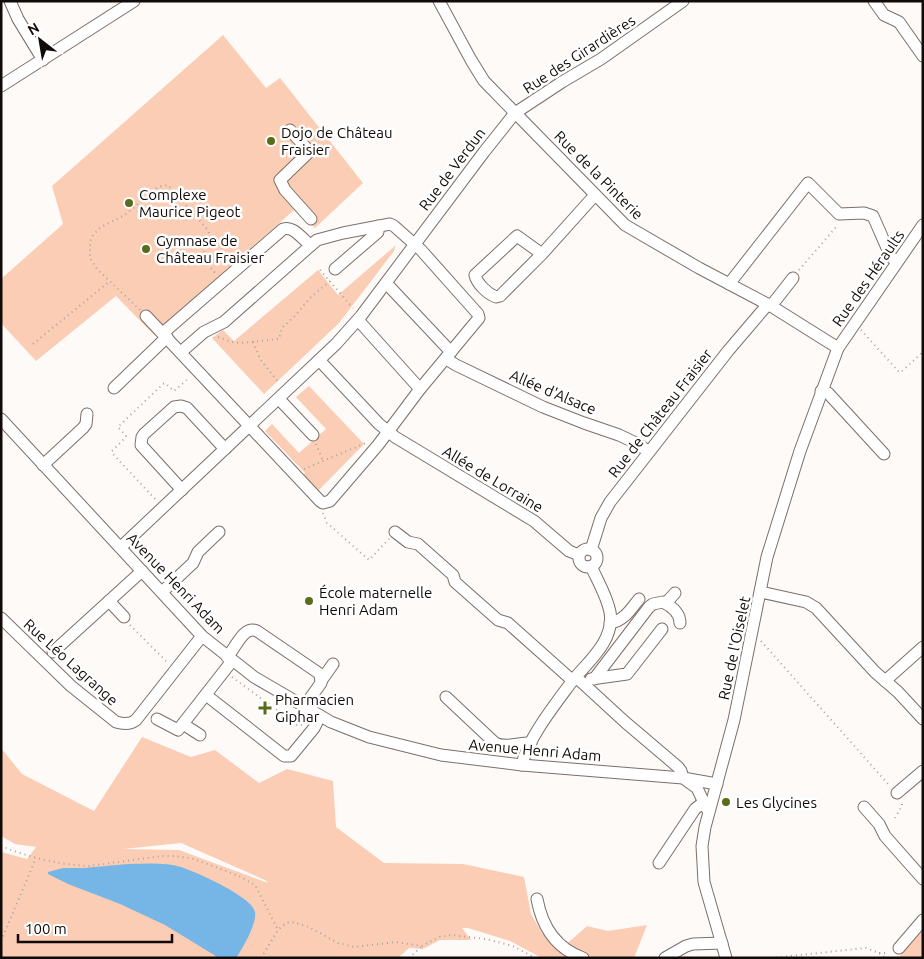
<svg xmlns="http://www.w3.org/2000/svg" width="924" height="959" viewBox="0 0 924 959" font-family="Ubuntu,sans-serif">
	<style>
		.green { fill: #fbcdb4; fill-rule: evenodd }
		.water { fill: #75b6e7 }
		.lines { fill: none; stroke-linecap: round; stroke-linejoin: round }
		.minor-casing { stroke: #7d6f68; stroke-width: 13 }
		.path { stroke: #a8a5a3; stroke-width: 2; stroke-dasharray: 1 4; stroke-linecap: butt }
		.minor { stroke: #fff; stroke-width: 11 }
		.poi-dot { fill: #586c19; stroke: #fff; stroke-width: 2 }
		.labels { text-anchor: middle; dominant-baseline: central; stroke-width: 5; stroke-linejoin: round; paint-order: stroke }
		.street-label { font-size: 15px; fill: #100b09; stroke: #fff }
		.poi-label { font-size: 15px; fill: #100b09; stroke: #fff; text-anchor: start }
	</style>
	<rect width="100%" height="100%" fill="#fdfaf8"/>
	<g class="green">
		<path d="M223,35L266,88L280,78L363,183L315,228L294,210L153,334L116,296L36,361L1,323V279L63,224L52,186Z"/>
		<path d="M396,245L394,251L339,323L264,394L212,338L223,330L234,341L318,270L338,295Z"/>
		<path d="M309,386L364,444L316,493L302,477L305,473L265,431L272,424L299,453L326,429L296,397Z"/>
		<path d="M142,737L191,757L215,750L259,783L287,769L333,781L336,827L384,863L463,864L524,877L531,914L542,933L560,950L587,926L608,931L647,925L634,958H542L510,941L468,928H462L471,940H440L423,949L409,948L398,958H1V852L27,859L36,847L15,844L1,836V748L22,774L94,811ZM181,843L265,880L268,883L179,850L123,849Z"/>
		<path d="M923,929V958H898Z"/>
	</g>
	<path class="water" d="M128,864C145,864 164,862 181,867C196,872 253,897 255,912C257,924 243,947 237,957L219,958L165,925L120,904L68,884L48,874V872L63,868H84Z"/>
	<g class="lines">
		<defs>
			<g id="minor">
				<path d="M10,1L18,19L43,60"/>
				<path d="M439,1L471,60L484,81L625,225L699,268L771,306L838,348"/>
				<path d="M874,1L884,15L899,22L923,56"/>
				<path d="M1,86L134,1"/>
				<path d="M290,130L308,150V153L280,180L285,190L311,219"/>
				<path d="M542,254L517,236L475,275C477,284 488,294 496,297L500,296L542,254L595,195"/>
				<path d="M335,269L378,232V226"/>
				<path d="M386,283L451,352"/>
				<path d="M729,284L808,183L839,214L864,213L873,216L891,257L897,262"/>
				<path d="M771,306L793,278"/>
				<path d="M146,316L320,501L323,503L330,501L378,445L420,389L479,318L478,314L421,250L394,226L390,224L343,233L317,240L224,322L204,332L181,352"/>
				<path d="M358,320L420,389"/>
				<path d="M163,333L283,229C295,226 301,239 311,245"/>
				<path d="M446,359L456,365L543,407L584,423L619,435L638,444L649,452"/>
				<path d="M319,360L379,424L395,437L534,521L569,551L579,555"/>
				<path d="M114,388L167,337"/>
				<path d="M821,391L828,393L884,454"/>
				<path d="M279,399L313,435"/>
				<path d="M1,419L202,636L254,677L331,722L369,737L441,755L522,765L683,778L717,784"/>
				<path d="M43,465L83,428L86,424L87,414"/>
				<path d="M182,490L141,445L142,437L144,434L174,407L181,406L187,408L225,449"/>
				<path d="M395,532L408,542L418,544L453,575L455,582L498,620L508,623L573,681"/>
				<path d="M121,547L336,344L361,316L484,152L515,113L562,82L601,59L683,1"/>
				<circle cx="588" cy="558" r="9"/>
				<path d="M591,550L601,518L610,502L728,351L768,304"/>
				<path d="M162,592L193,563L198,552L219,532"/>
				<path d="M761,592L806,602L816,608L875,672L898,692L923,719"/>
				<path d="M109,601L124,617"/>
				<path d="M666,603L675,593"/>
				<path d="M1,618L71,686L116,722C123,724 130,725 136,720L202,636"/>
				<path d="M610,623C624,621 631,609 639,599"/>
				<path d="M53,652L142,571"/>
				<path d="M227,657C236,648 243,625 257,631L320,674L321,683L304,707"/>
				<path d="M576,677L625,722L678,767L681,771L683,778"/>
				<path d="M591,679L627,674L662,629"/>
				<path d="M594,679L649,607L653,604L663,602C671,606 680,613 680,623"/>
				<path d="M321,681L333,664"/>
				<path d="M885,681L923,647"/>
				<path d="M206,695L284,756H291L314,728L320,716"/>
				<path d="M446,697L495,743C506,749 519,742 531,743"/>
				<path d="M157,719L178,730L232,661"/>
				<path d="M183,724L200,735"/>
				<path d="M522,765C527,739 557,702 573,680C589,661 615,640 610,612C607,596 597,580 591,566"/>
				<path d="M686,780L697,788L707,809"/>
				<path d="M897,793L923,771"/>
				<path d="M864,807L879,824L885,836L923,879"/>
				<path d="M659,863L695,809L704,802"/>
				<path d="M537,899C542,926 555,948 583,958"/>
				<path d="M899,948L923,920"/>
				<path d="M665,958L686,946L693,944L722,943"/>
				<path d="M726,958L704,882L702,846L705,827L734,720L767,557L800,451L838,348L923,225"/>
			</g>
		</defs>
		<use href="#minor" class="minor-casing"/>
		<g class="path">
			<path d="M176,256L185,264C204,267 201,255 216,274"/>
			<path d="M320,270L353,308"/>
			<path d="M799,270L838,225"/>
			<path d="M140,310L97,269L90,258V242L93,235L101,227L125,215L158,187L168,185L208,230L209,233L204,251L207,264"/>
			<path d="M861,330L899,372H901L923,352"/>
			<path d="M218,337L232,342L240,343L279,339L282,328L294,317L310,298L330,281"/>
			<path d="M253,342L260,359L279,383"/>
			<path d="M33,344L110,281"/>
			<path d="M316,444L323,461"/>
			<path d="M304,469L366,443"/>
			<path d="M155,499L112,453V451L125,438L126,436L118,427L163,384L165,383L174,391L189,378"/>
			<path d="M323,513L327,523L369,560L389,539"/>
			<path d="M130,625L167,662"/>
			<path d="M761,641L889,785"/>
			<path d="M232,677L297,725H302"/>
			<path d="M895,818L902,806V803"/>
			<path d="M1,846C28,857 60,865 89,866L162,856H175L194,859L239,876L255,885L278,930"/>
			<path d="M1,941L36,858"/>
			<path d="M879,953H889"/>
			<path d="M261,958L278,930L286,923L292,922L309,927L338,943L354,947L396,942L422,946L439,937L451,935L486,939L513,946L535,958"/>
			<path d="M409,958L422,946"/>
			<path d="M771,958L866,948L879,953L886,958"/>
		</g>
		<use href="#minor" class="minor"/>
	</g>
	<g class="poi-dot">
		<circle cx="271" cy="141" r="5"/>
		<circle cx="129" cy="203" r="5"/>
		<circle cx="146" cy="249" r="5"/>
		<circle cx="309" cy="601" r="5"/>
		<path d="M262.5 700.5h5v5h5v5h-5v5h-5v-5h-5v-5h5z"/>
		<circle cx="726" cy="802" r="5"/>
	</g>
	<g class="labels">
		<g class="street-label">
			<text transform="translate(579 54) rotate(-33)">Rue des Girardières</text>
			<text transform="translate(452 169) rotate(-53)">Rue de Verdun</text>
			<text transform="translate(599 175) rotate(45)">Rue de la Pinterie</text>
			<text transform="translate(868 278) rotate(-55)">Rue des Héraults</text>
			<text transform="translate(553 392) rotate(23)">Allée d'Alsace</text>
			<text transform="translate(660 413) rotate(-52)">Rue de Château Fraisier</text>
			<text transform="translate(493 479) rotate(31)">Allée de Lorraine</text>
			<text transform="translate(176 583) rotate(46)">Avenue Henri Adam</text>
			<text transform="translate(734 648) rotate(-78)">Rue de l'Oiselet</text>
			<text transform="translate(71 662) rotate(42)">Rue Léo Lagrange</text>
			<text transform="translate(535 750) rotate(5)">Avenue Henri Adam</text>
		</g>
		<g class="poi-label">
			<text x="281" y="132">Dojo de Château<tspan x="281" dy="17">Fraisier</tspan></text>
			<text x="139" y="194">Complexe<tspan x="139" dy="17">Maurice Pigeot</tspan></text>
			<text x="156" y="240">Gymnase de<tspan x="156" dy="17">Château Fraisier</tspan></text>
			<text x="319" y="592">École maternelle<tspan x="319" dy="17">Henri Adam</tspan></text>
			<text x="275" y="699">Pharmacien<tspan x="275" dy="17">Giphar</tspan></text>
			<text x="736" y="802">Les Glycines</text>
		</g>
	</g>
	<rect width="924" height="959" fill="none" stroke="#100b09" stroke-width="5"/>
	<g transform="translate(40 40) rotate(329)" stroke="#ffffff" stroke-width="4" paint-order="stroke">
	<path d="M0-4L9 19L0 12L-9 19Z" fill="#100b09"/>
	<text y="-8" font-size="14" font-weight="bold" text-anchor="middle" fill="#100b09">N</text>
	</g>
	<path d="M18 934v8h154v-8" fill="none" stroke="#100b09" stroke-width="2.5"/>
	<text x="25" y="934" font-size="15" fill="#100b09" stroke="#ffffff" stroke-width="4" paint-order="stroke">100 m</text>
</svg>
